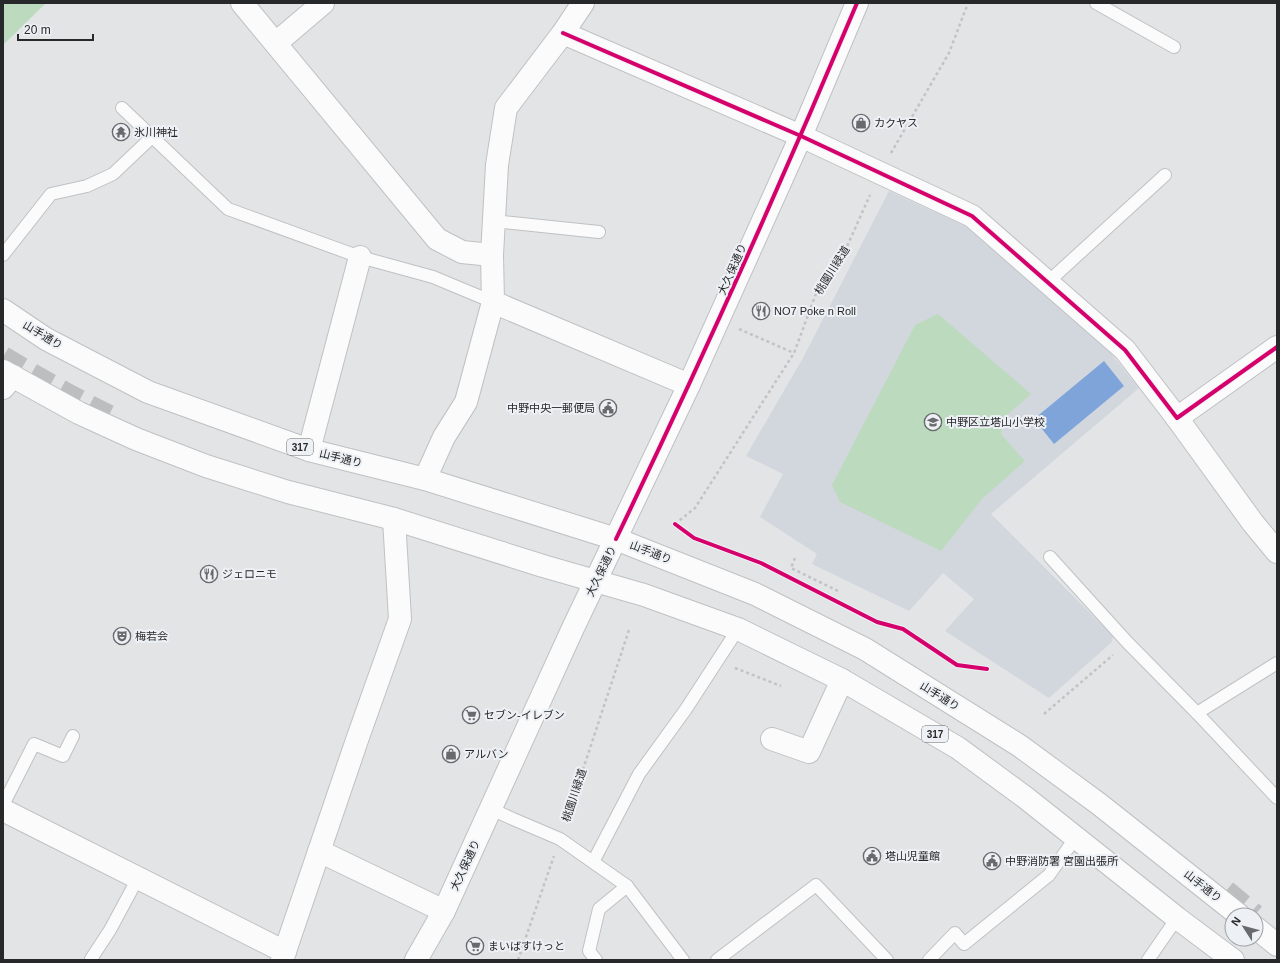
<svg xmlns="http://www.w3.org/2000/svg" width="1280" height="963" viewBox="0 0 1280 963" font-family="Helvetica,'Noto Sans JP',sans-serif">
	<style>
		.built { fill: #d2d7de }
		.green { fill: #bcdabd }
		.water { fill: #7ea4d9 }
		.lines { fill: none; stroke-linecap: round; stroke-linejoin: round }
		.motorway-tunnel { stroke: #bdbec0; stroke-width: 22; stroke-dasharray: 22 11; stroke-linecap: butt }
		.service-casing { stroke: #bfc1c3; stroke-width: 14 }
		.minor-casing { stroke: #bfc1c3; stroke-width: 24 }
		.tertiary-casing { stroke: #bfc1c3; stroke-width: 24 }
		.secondary-casing { stroke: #bfc1c3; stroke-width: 24 }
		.primary-casing { stroke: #bfc1c3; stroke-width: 24 }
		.path { stroke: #c2c3c4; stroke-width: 2.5; stroke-dasharray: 3 3; stroke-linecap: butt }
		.service { stroke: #fbfbfb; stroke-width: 12 }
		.minor { stroke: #fbfbfb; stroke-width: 22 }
		.tertiary { stroke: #fbfbfb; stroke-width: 22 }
		.secondary { stroke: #fbfbfb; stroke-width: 22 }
		.primary { stroke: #fbfbfb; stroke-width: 22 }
		.cycleway-casing { stroke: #edf1f5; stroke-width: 6 }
		.cycleway { stroke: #d6006c; stroke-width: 4 }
		.labels { text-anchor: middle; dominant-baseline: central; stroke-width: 4; stroke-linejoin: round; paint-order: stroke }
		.shield { fill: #edf1f5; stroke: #626467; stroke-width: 1 }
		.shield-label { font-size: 10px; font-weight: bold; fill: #27282a }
		.poi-label { font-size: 11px; fill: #27282a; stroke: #edf1f5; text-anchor: start }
		.street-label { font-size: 11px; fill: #27282a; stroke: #edf1f5 }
	</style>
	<rect width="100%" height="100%" fill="#e2e4e6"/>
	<path class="built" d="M889,191L965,226L1108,350L1139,388L991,514L1113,636L1112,642L1049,698L945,631L974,599L943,573L909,611L812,564L817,554L760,517L783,474L746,456L803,358Z"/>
	<g class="green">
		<path d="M3,3H46L3,45Z"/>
		<path d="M938,314L1031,394L1007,415L1001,434L1025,461L982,499L941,551L840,502L832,485L915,325Z"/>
	</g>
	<path class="water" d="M1104,361L1124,386L1054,444L1034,419Z"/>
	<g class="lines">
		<g class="motorway-tunnel">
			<path d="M3,357C40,379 78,401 118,420"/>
			<path d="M1226,891L1255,915"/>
		</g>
		<defs>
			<g id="service">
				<path d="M1096,3L1174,47"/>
				<path d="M122,108L228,209L360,257L433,277L493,302"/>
				<path d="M494,221L599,232"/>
				<path d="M3,255L51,194L87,186L113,174L152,137"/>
				<path d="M1048,282L1165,175"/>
				<path d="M1050,557L1127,642L1197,713L1277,798"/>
				<path d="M1197,713L1277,663"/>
				<path d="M3,805L34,744L63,756L73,736"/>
				<path d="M491,809L513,819L560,839L627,886L683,960"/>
				<path d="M593,862L639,774L686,709L738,629"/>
				<path d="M91,959L110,930L138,878"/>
				<path d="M596,960L589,951L599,909L627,886"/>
				<path d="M717,960L816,885L887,960"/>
				<path d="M929,960L955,933L964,944L1049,875L1076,837"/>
				<path d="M1148,960L1177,918"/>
			</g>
			<g id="minor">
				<path d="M242,3L437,239L462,252L492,255"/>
				<path d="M563,33L801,136L972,216L1125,350L1177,418L1277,347"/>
				<path d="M276,43L323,3"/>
				<path d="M3,388L13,376"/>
				<path d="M1177,418L1253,523L1277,552"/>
				<path d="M309,450L360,257"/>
				<path d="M425,479L444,437L466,402L493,302L492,255L497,165L506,108L563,33L583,3"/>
				<path d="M772,739L809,752L842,680"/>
				<path d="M3,810L285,952"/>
				<path d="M319,851L444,911"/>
				<path d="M282,960L357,740L400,619L394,519"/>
			</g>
			<path id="tertiary" d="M493,302L689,385"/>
			<path id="secondary" d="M416,960L444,911L573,628L689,385L801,136L857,3"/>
			<g id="primary">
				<path d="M3,310L46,339L148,392L309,450L425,479L616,539L755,594L865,649L1020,746L1099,804L1239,915"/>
				<path d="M3,371L79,413L136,439L206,466L288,492L394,519L543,566L644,595L738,629L842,680L958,748L1026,798L1177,918L1233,960"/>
				<path d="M1256,928L1277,945"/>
			</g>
		</defs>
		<use href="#service" class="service-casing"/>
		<use href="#minor" class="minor-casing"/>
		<use href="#tertiary" class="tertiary-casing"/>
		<use href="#secondary" class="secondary-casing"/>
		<use href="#primary" class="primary-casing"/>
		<g class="path">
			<path d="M891,153L949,53L968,3"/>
			<path d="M739,329L794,353"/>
			<path d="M675,524L695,508L794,353L817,291L845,251L870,195"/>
			<path d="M795,558L791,568L838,591"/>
			<path d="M735,668L781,686"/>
			<path d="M1044,714L1113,655"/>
			<path d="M566,821L629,630"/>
			<path d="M518,960L554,856"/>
		</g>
		<use href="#service" class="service"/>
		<use href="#minor" class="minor"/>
		<use href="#tertiary" class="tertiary"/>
		<use href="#secondary" class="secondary"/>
		<use href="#primary" class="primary"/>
		<defs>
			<g id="cycleway">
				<path d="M563,33L801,136L972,216L1125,350L1177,418L1277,347"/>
				<path d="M675,524L694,538L761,563L877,622L903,629L957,665L987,669"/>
				<path d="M616,539C701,362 781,184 857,3"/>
			</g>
		</defs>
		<use href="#cycleway" class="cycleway-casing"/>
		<use href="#cycleway" class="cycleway"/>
	</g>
	<defs>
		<symbol id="shop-ring" viewBox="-11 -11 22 22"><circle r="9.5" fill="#edf1f5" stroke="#686a6c" stroke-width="1.5"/><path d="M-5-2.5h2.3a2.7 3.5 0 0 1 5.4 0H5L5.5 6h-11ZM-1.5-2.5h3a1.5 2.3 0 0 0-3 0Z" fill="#686a6c"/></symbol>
		<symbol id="temple-ring" viewBox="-11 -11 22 22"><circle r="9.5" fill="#edf1f5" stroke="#686a6c" stroke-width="1.5"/><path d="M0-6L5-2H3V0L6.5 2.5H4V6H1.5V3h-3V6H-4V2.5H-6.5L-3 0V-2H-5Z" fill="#686a6c"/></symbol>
		<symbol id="restaurant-ring" viewBox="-11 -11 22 22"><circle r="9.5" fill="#edf1f5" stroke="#686a6c" stroke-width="1.5"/><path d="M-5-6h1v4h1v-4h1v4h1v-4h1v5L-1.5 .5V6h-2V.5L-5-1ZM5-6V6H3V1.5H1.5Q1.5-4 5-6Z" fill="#686a6c"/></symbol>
		<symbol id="civic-ring" viewBox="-11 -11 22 22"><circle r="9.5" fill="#edf1f5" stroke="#686a6c" stroke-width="1.5"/><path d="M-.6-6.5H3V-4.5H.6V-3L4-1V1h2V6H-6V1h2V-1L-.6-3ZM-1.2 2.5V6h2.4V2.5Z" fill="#686a6c"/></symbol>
		<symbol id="school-ring" viewBox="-11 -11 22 22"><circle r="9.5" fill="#edf1f5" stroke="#686a6c" stroke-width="1.5"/><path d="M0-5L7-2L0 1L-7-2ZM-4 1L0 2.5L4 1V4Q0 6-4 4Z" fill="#686a6c"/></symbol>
		<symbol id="theatre-ring" viewBox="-11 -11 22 22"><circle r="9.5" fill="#edf1f5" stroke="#686a6c" stroke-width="1.5"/><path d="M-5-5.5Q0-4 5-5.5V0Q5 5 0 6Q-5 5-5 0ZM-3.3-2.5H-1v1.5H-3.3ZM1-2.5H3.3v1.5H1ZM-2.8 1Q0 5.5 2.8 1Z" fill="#686a6c"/></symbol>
		<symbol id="supermarket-ring" viewBox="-11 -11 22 22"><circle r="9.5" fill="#edf1f5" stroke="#686a6c" stroke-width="1.5"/><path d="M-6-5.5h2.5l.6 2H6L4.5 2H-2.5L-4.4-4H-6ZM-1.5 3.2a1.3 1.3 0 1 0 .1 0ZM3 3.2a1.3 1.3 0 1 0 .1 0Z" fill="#686a6c"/></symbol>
	</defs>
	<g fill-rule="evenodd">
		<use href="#shop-ring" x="851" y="113" width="20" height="20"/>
		<use href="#temple-ring" x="111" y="122" width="20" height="20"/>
		<use href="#restaurant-ring" x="751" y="301" width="20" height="20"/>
		<use href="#civic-ring" x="598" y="398" width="20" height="20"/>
		<use href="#school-ring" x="923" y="412" width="20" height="20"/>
		<use href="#restaurant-ring" x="199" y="564" width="20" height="20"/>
		<use href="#theatre-ring" x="112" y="626" width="20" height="20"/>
		<use href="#supermarket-ring" x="461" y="705" width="20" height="20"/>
		<use href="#shop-ring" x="441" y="744" width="20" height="20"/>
		<use href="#civic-ring" x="862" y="846" width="20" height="20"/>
		<use href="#civic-ring" x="982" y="851" width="20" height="20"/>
		<use href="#supermarket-ring" x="465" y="936" width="20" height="20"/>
	</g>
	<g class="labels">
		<g class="shield">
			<rect x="287" y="439" width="26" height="16" rx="3"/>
			<rect x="922" y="726" width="26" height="16" rx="3"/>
		</g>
		<g class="shield-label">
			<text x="300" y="447">317</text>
			<text x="935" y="734">317</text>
		</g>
		<g class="poi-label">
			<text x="874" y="123">カクヤス</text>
			<text x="134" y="132">氷川神社</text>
			<text x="774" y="311">NO7 Poke n Roll</text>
			<text x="595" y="408" text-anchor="end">中野中央一郵便局</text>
			<text x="946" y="422">中野区立塔山小学校</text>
			<text x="222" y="574">ジェロニモ</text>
			<text x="135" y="636">梅若会</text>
			<text x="484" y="715">セブン-イレブン</text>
			<text x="464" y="754">アルバン</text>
			<text x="885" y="856">塔山児童館</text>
			<text x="1005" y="861">中野消防署 宮園出張所</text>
			<text x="488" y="946">まいばすけっと</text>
		</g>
		<g class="street-label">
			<text transform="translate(732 269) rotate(-66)">大久保通り</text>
			<text transform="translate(832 270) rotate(-58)">桃園川緑道</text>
			<text transform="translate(43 335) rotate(31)">山手通り</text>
			<text transform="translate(341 458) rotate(14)">山手通り</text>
			<text transform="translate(651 552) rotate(21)">山手通り</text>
			<text transform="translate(601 571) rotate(-64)">大久保通り</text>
			<text transform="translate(940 696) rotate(32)">山手通り</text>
			<text transform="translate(574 795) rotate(-72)">桃園川緑道</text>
			<text transform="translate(465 865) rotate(-65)">大久保通り</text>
			<text transform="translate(1203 886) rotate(38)">山手通り</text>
		</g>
	</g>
	<rect width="1280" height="963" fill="none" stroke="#27282a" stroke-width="8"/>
	<g transform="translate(1244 927) rotate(306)"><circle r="19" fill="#edf1f5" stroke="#9ea1a4"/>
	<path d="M0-3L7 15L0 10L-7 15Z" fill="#686a6c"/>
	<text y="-6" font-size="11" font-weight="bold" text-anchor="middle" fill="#27282a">N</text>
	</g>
	<path d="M18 34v6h75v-6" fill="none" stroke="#27282a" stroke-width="2"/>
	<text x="24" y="34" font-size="12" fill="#27282a" stroke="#edf1f5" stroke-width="3" paint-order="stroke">20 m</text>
</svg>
